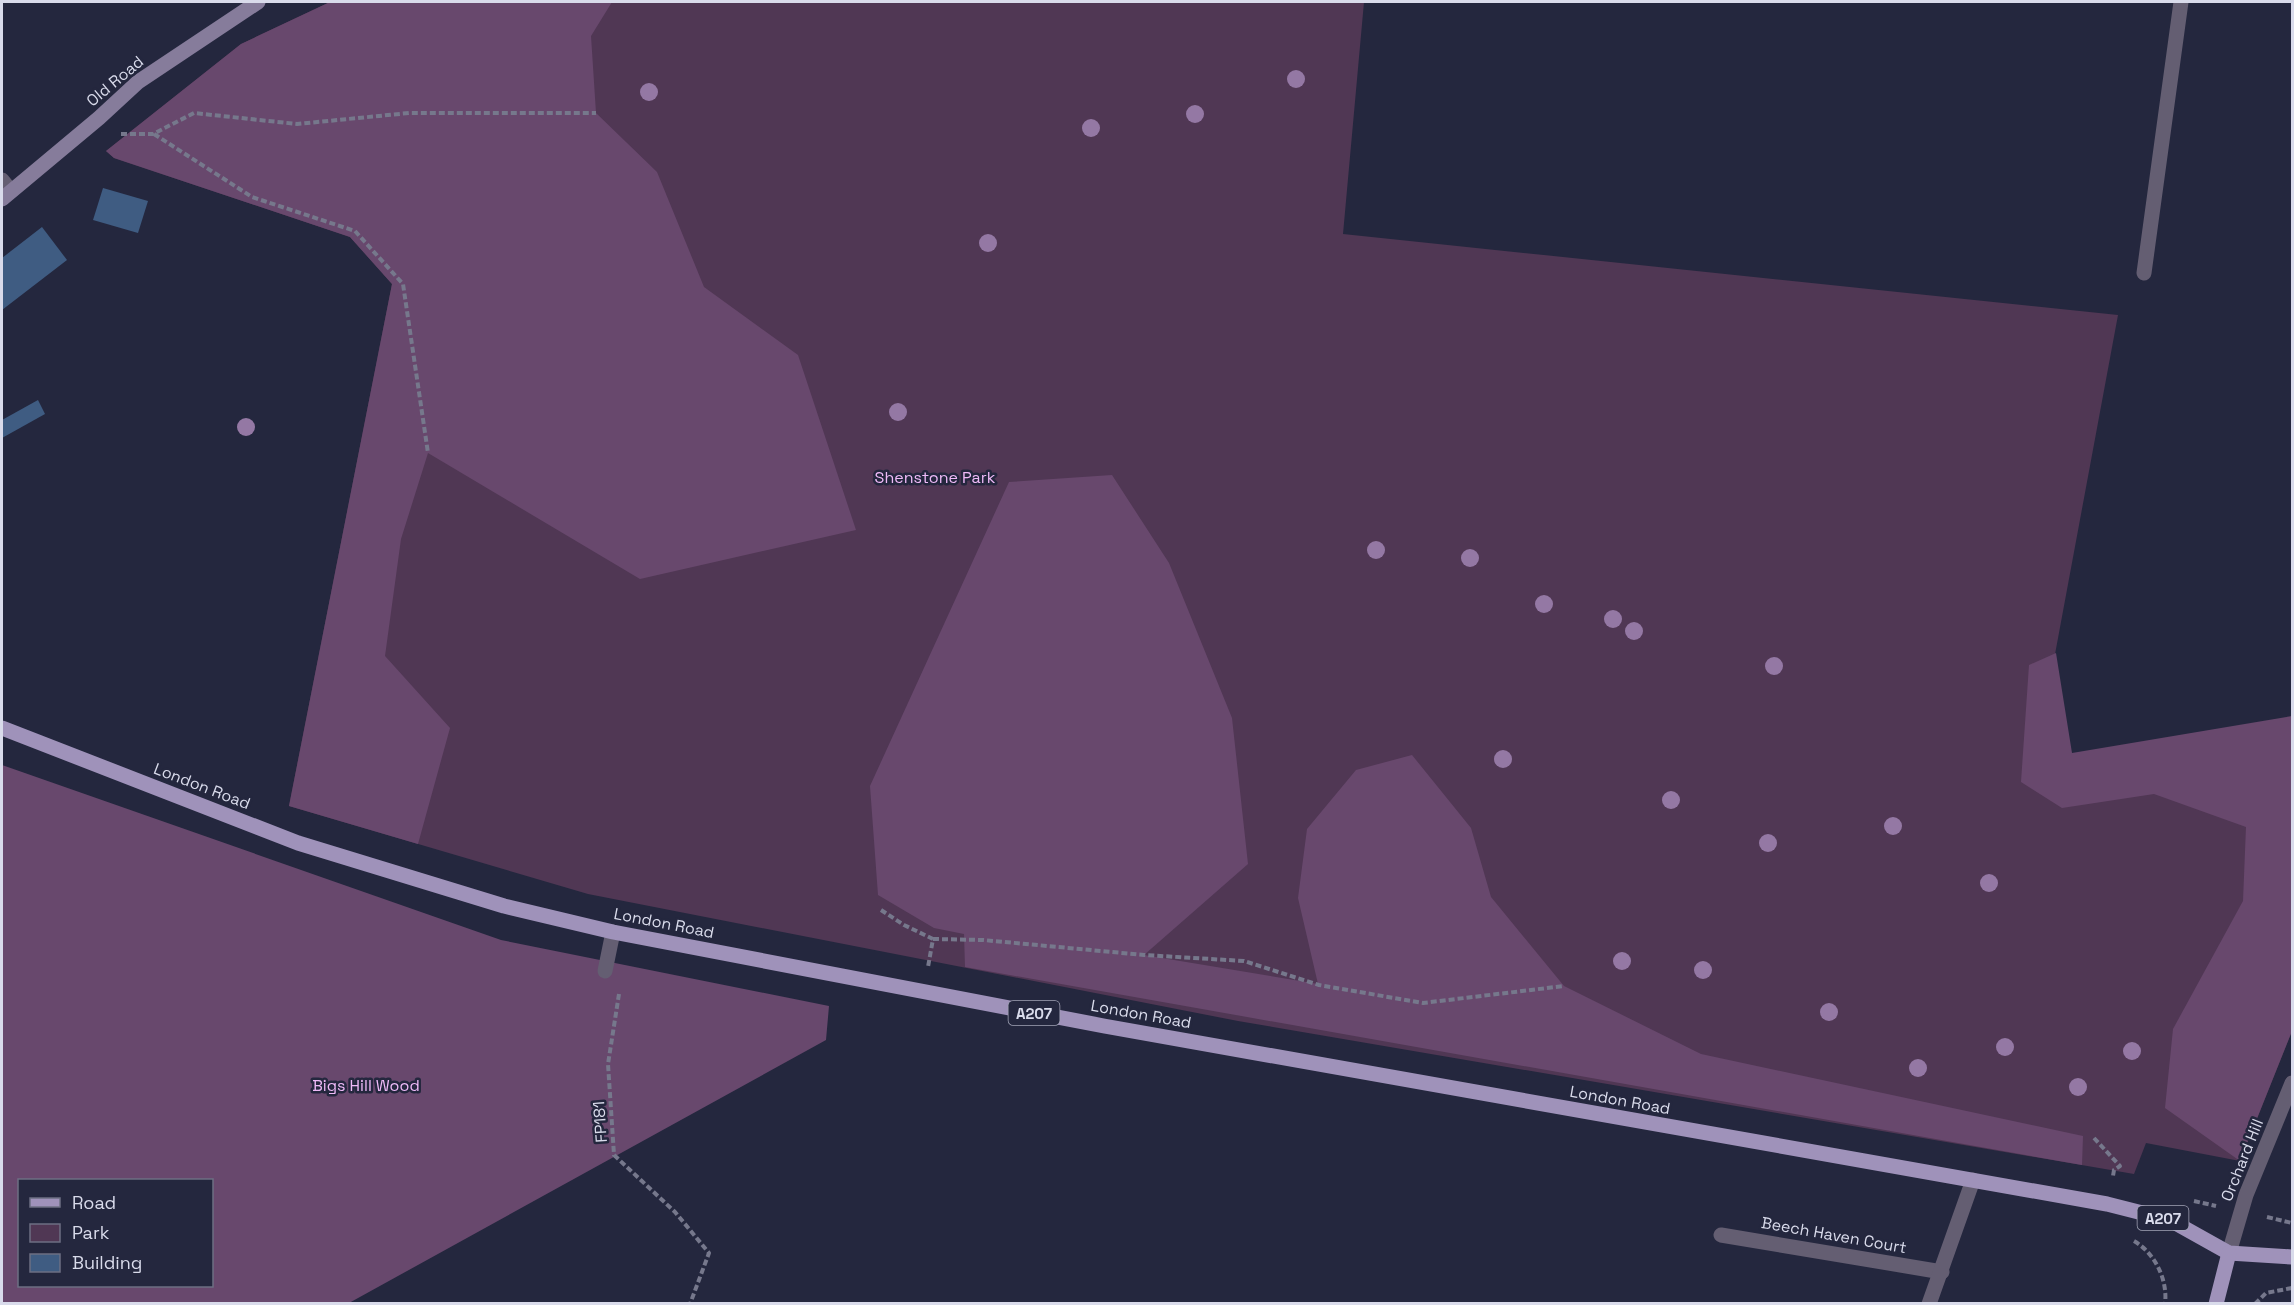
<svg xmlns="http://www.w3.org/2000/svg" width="2294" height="1305" viewBox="0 0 2294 1305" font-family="'Space Grotesk',sans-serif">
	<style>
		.green { fill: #503754 }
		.forest { fill: #68486d; fill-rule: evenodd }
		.building { fill: #3f5c82 }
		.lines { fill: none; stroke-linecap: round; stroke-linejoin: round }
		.path { stroke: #76788c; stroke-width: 4; stroke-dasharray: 6 3; stroke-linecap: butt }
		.lane { stroke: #645e72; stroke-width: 15 }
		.street { stroke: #645e72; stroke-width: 15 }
		.secondary { stroke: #867c9b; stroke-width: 15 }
		.primary { stroke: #9f92ba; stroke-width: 15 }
		.tree { fill: #9478a4 }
		.labels { text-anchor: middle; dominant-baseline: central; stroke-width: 5; stroke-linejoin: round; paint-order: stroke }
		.shield { fill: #24273e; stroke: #a3a5b7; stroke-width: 1.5 }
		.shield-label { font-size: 15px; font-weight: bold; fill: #d9dbeb }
		.street-label { font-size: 16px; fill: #d9dbeb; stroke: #24273e }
		.park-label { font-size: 16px; fill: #efbaf8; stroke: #24273e }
	</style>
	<rect width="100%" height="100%" fill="#24273e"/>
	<path class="green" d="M330,2H1364L1343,234L2118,315L2035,762L2292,770V1031L2240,1161L2146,1143L2134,1174L1238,1021L588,894L289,806L392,284L350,237L114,158L106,151L241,44Z"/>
	<g class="forest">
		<path d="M330,2H612L591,36L596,113L657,172L704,287L798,355L856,530L640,579L428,453L401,539L385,656L450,728L418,844L289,806L392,284L350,237L114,158L106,151L241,44Z"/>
		<path d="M1112,475L1169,563L1232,718L1248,864L1144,955L1318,984L1298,898L1307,829L1356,770L1412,755L1471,828L1491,897L1564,986L1701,1054L2083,1136L2082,1165L965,967L964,934L934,928L878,895L870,786L1009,482Z"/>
		<path d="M2056,653L2072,753L2292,716V1031L2240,1161L2165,1108L2173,1029L2243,901L2246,827L2154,794L2062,808L2021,782L2029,665Z"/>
		<path d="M2,765L501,940L829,1006L826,1040L349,1303L2,1304ZM20,1180H212V1286H20Z"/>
	</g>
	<g class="building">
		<path d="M103,188L148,201L138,233L93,220Z"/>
		<path d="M42,227L67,260L2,310V258Z"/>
		<path d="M38,400L45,414L2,438V420Z"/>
	</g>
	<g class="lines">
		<g class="path">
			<path d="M121,134H153L194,113L297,124L409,113H596"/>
			<path d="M154,134L252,197L355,231L403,284L428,453"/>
			<path d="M881,910L904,925L933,939L928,967"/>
			<path d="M933,939L983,940L1144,955L1244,961L1319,985L1423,1003L1564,986"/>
			<path d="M619,994L608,1064L614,1155L675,1212L709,1253L690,1304"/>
			<path d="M2094,1138L2120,1166L2114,1170L2113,1176"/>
			<path d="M2194,1201L2216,1206"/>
			<path d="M2267,1217L2292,1223"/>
			<path d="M2134,1241C2155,1253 2168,1280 2165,1304"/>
			<path d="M2255,1304L2266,1293L2292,1288"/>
		</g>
		<g class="lane">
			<path d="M2144,273L2181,2"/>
			<path d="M605,971L613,932"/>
		</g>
		<g class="street">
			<path d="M2,180L11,191"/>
			<path d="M1721,1235L1942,1272"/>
			<path d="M2229,1253L2246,1195L2292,1083"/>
			<path d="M1929,1304L1973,1180"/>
		</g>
		<path class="secondary" d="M2,199L99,118L138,82L258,2"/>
		<g class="primary">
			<path d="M2,728L298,843L504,906L613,932L1104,1026L2107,1204L2170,1220L2229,1253L2292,1257"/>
			<path d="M2216,1304L2229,1253"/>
		</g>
	</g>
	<g class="tree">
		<circle cx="1296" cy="79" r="9"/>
		<circle cx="649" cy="92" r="9"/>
		<circle cx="1195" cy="114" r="9"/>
		<circle cx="1091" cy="128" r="9"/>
		<circle cx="988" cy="243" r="9"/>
		<circle cx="898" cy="412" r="9"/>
		<circle cx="246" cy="427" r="9"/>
		<circle cx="1376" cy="550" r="9"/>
		<circle cx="1470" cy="558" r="9"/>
		<circle cx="1544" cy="604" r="9"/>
		<circle cx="1613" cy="619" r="9"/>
		<circle cx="1634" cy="631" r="9"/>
		<circle cx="1774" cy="666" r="9"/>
		<circle cx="1503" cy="759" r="9"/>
		<circle cx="1671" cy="800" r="9"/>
		<circle cx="1893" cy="826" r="9"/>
		<circle cx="1768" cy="843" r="9"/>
		<circle cx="1989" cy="883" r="9"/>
		<circle cx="1622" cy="961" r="9"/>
		<circle cx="1703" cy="970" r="9"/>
		<circle cx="1829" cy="1012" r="9"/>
		<circle cx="2005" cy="1047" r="9"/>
		<circle cx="2132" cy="1051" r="9"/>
		<circle cx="1918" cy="1068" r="9"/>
		<circle cx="2078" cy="1087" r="9"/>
	</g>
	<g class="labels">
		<g class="shield">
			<rect x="1008.5" y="1001" width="51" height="24" rx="4.5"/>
			<rect x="2137.5" y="1206" width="51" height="24" rx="4.5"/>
		</g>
		<g class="shield-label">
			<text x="1034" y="1013">A207</text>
			<text x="2163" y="1218">A207</text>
		</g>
		<g class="street-label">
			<text transform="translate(115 81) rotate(-40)">Old Road</text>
			<text transform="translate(202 786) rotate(21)">London Road</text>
			<text transform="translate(664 923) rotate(11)">London Road</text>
			<text transform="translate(1141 1014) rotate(10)">London Road</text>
			<text transform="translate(1620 1100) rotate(10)">London Road</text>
			<text transform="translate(600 1122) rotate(-94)">FP181</text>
			<text transform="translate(2242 1160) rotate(-68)">Orchard Hill</text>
			<text transform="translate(1834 1235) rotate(10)">Beech Haven Court</text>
		</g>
		<g class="park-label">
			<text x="935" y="477">Shenstone Park</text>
			<text x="366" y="1085">Bigs Hill Wood</text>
		</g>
	</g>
	<rect width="2294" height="1305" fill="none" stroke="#d9dbeb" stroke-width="6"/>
	<rect x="18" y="1179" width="195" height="108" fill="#24273e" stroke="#6c6f83" stroke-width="1.5"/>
	<rect x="30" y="1198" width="30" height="9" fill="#9f92ba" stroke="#6c6f83" stroke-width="1.5"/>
	<text x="72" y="1209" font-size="18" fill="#d9dbeb">Road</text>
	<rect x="30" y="1224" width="30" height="18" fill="#503754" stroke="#6c6f83" stroke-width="1.5"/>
	<text x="72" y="1239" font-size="18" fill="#d9dbeb">Park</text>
	<rect x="30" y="1254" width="30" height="18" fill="#3f5c82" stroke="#6c6f83" stroke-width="1.5"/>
	<text x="72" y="1269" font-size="18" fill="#d9dbeb">Building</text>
</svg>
